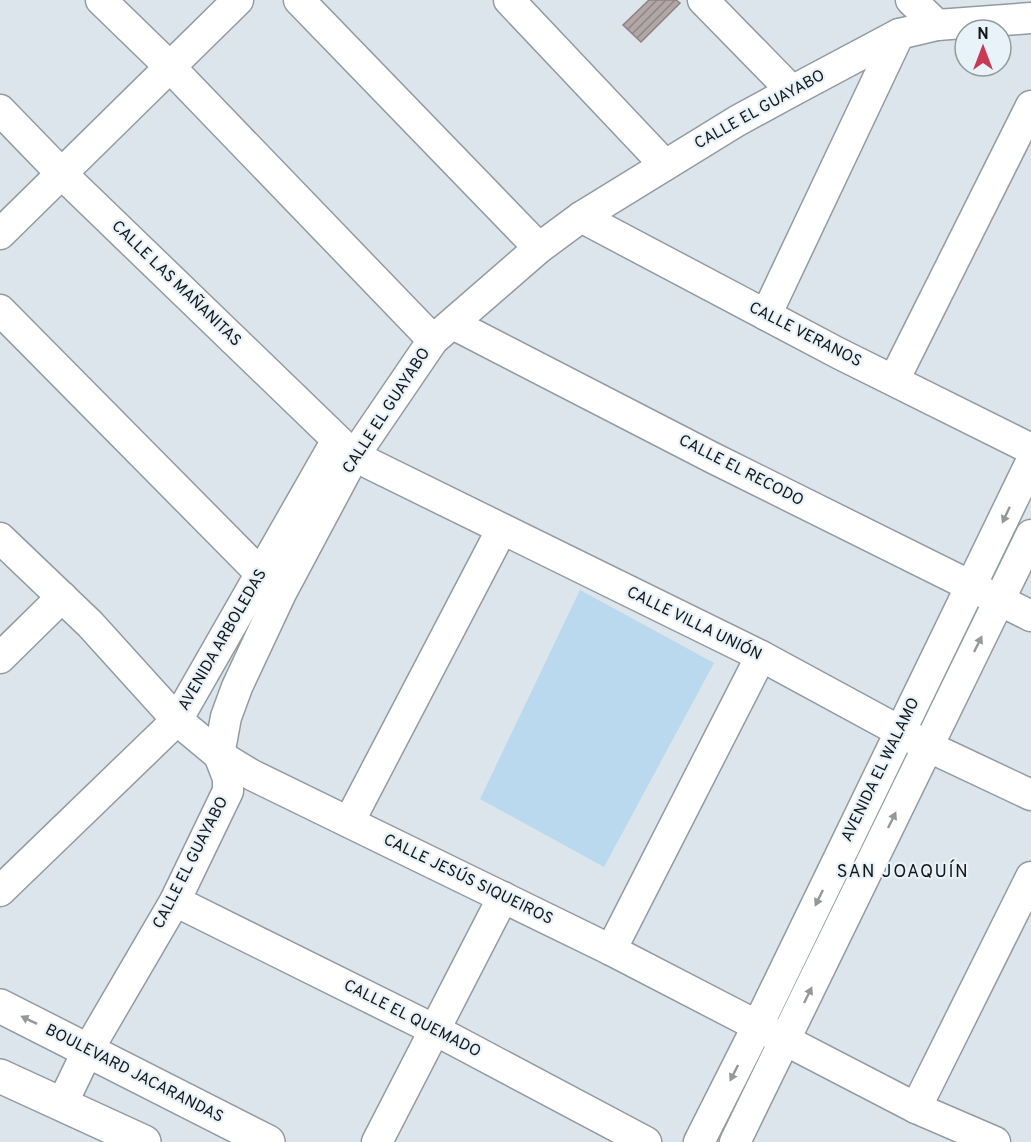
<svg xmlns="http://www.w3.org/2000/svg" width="1031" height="1142" viewBox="0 0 1031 1142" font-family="Overpass,sans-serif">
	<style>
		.garden { fill: #bbd9ee }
		.building { fill: url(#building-hatch); stroke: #8e8383; stroke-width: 1.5 }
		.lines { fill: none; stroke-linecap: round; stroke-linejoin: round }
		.minor-casing { stroke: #939ba2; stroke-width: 33 }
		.major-casing { stroke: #939ba2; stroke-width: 36 }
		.minor { stroke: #fff; stroke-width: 30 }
		.major { stroke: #fff; stroke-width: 33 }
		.oneway { fill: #959798 }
		.labels { text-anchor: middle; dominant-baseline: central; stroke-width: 4.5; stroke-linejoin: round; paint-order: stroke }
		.street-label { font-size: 16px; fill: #131719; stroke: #e8f2f9 }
		.neighbourhood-label { font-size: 18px; letter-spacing: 1.5px; fill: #131719; stroke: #e8f2f9 }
	</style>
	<defs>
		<pattern id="building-hatch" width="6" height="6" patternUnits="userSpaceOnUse" patternTransform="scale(1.5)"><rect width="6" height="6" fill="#b2a6a6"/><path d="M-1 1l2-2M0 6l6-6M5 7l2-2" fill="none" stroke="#908686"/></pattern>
	</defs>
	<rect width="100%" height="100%" fill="#dbe5eb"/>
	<path class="garden" d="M580,590L714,663L604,867L480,799Z"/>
	<path class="building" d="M649,0H676L680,3L641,42L623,25Z"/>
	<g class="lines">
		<defs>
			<g id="minor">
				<path d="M101,0L170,67L433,340"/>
				<path d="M299,0L539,248"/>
				<path d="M509,0L665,165"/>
				<path d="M703,0L792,91"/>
				<path d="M911,0L937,25"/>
				<path d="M0,110L62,174L354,456L761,656L927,746L1031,795"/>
				<path d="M581,217L838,353L1031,449"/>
				<path d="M0,234L238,0"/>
				<path d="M0,310L274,587"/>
				<path d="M766,315L899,34"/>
				<path d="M453,324L713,458L1031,616"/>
				<path d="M894,380L1031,106"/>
				<path d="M0,538L90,624L177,720L219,755L252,775L611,950L916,1108L995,1142"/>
				<path d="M0,658L62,597"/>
				<path d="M349,822L502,529"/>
				<path d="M0,891L177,720L337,440"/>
				<path d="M175,901L435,1030L646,1142"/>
				<path d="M611,950L761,656"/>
				<path d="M62,1104L88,1050L175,901L228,791V778L219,755L226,717L237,687L281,593L354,456L433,340L539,248L581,217L737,121L792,91L899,34L937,25L1031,18"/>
				<path d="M916,1108L1031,877"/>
				<path d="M377,1142L503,897"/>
				<path d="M699,1142L758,1025L1031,462"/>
				<path d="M735,1142L1031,535"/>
			</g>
			<g id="major">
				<path d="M0,1006L268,1142"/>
				<path d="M0,1076L144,1142"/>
			</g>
		</defs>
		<use href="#minor" class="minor-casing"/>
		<use href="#major" class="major-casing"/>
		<use href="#minor" class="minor"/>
		<use href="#major" class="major"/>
	</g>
	<defs><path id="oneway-solid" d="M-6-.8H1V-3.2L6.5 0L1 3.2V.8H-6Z" transform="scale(1.5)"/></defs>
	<g class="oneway">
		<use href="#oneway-solid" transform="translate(1006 515) rotate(115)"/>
		<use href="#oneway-solid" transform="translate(978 644) rotate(-64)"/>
		<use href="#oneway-solid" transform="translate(892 820) rotate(-64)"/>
		<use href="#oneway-solid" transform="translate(819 898) rotate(116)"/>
		<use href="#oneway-solid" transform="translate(808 995) rotate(-64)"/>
		<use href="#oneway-solid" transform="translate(29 1020) rotate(-154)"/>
		<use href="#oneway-solid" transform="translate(734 1073) rotate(117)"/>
	</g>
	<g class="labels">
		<g class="street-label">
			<text transform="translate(760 110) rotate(-29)">CALLE EL GUAYABO</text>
			<text transform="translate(176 284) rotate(44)">CALLE LAS MAÑANITAS</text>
			<text transform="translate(805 335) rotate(27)">CALLE VERANOS</text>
			<text transform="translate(387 411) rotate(-57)">CALLE EL GUAYABO</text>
			<text transform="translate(741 471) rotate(27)">CALLE EL RECODO</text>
			<text transform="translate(694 624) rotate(26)">CALLE VILLA UNIÓN</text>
			<text transform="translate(223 640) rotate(-60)">AVENIDA ARBOLEDAS</text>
			<text transform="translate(881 770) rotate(-64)">AVENIDA EL WALAMO</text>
			<text transform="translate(191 863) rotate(-63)">CALLE EL GUAYABO</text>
			<text transform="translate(468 880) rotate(26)">CALLE JESÚS SIQUEIROS</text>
			<text transform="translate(412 1019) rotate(27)">CALLE EL QUEMADO</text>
			<text transform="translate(134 1074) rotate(27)">BOULEVARD JACARANDAS</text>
		</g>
		<g class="neighbourhood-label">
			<text x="903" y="872">SAN JOAQUÍN</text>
		</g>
	</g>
	<g transform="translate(983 48)"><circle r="28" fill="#e8f2f9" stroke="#939a9f" stroke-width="1.5"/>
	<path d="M0-4.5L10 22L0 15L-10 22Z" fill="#c93953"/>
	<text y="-9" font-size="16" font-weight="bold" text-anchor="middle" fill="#131719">N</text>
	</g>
</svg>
